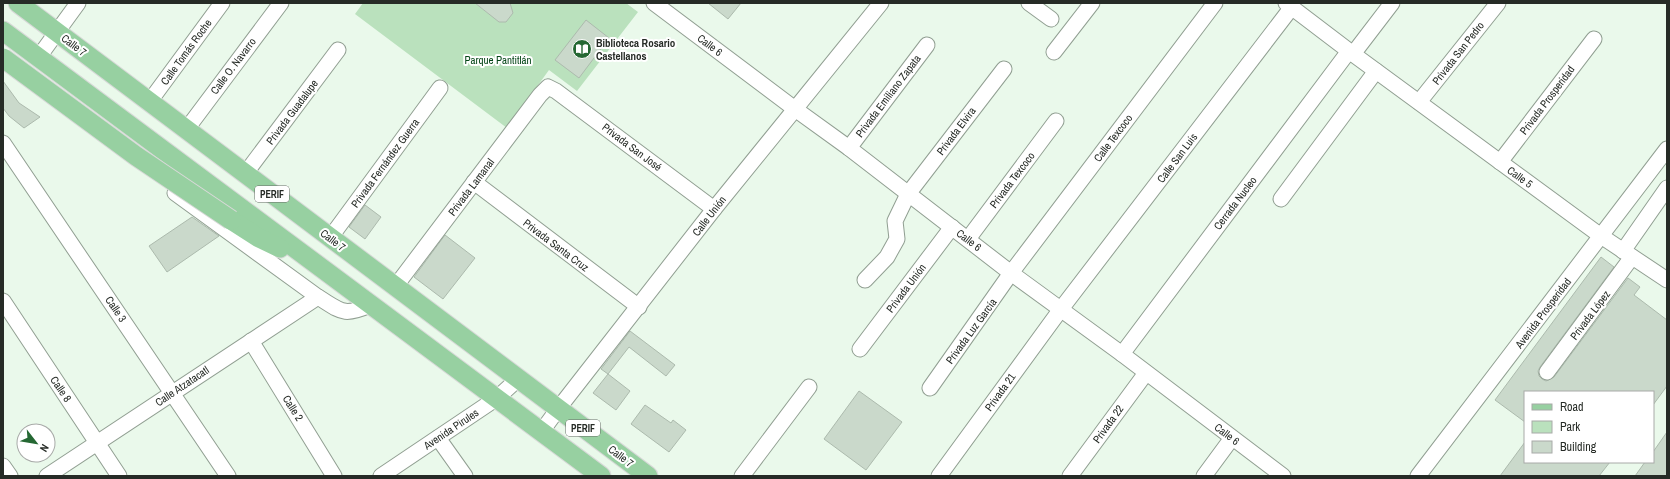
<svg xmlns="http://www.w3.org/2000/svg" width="1670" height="479" viewBox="0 0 1670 479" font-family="'Archivo Narrow',sans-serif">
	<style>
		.green { fill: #bae1bd }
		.building { fill: #cad9cb; stroke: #acbaad }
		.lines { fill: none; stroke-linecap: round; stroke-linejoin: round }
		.minor-casing { stroke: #919f92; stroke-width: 17 }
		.major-casing { stroke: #d8d9d8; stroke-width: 21 }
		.minor { stroke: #fff; stroke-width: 15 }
		.major { stroke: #97d0a1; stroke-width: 19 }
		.major-bridge-casing { stroke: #d8d9d8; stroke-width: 21; stroke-linecap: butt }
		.major-bridge { stroke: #97d0a1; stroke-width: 19 }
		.labels { text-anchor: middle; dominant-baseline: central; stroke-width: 4; stroke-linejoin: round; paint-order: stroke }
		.shield { fill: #fff; stroke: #676b67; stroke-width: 1 }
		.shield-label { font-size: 10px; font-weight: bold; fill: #262b26 }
		.poi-label { font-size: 11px; font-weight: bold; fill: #262b26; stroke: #fff; text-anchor: start }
		.street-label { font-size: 11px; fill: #262b26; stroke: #fff }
		.park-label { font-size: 11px; fill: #044517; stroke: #fff }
	</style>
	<rect width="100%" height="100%" fill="#eaf9eb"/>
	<path class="green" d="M363,3H475L489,14L497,3H626L638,12L577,91L549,70L507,128L355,14Z"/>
	<g class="building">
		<path d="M475,3H510L513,13L506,22H499Z"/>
		<path d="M708,3H741L728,19Z"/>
		<path d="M586,20L609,38L579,78L555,60Z"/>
		<path d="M3,81L19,103L40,117L24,128L9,116L3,108Z"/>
		<path d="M365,205L381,217L365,239L349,227Z"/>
		<path d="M192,217L219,236L167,272L149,246Z"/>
		<path d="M445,235L475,258L443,299L414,277Z"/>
		<path d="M1601,257L1614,267L1540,367L1538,371L1539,376L1542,379L1546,381L1554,377L1628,278L1640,287L1634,295L1667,320V386L1653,405V392H1525V422L1495,400Z"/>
		<path d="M630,331L675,365L666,376L629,347L608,374L601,369Z"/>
		<path d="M608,374L630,391L616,410L593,393Z"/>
		<path d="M859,391L902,422L866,470L824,439Z"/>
		<path d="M645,405L671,423L673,420L686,430L669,452L631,424Z"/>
		<path d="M1667,432V476H1635L1645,462H1653V452Z"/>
		<path d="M1525,442V462H1610L1599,476H1500Z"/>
	</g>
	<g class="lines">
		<defs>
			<g id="minor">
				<path d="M654,3L795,109L849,148L1011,273L1122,354L1283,476"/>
				<path d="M1029,3L1051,19"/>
				<path d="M1286,3L1353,54L1601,236L1667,280"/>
				<path d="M1054,52L1092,3"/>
				<path d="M1353,54L1392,3"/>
				<path d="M38,58L78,3"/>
				<path d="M150,101L222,3"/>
				<path d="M1419,102L1498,3"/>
				<path d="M186,130L281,3"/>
				<path d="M3,143L228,476"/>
				<path d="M849,148L927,45"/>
				<path d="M1500,162L1594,39"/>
				<path d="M245,174L338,50"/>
				<path d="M474,182L639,307"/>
				<path d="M175,193L318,297C341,311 343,317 370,305"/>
				<path d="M1281,199L1376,71"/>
				<path d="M330,238L440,88"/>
				<path d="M968,239L1056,121"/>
				<path d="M1623,251L1667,188"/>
				<path d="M865,280L887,257L897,239L895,221L908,194L1004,69"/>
				<path d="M395,287L540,95L548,87L556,91L714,209"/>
				<path d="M3,301L119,476"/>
				<path d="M251,341L334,476"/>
				<path d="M860,349L952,227"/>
				<path d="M1122,354L1349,51"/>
				<path d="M1547,372L1632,257"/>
				<path d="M930,388L1011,273L1215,3"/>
				<path d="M542,431L558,409L714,209L881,3"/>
				<path d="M438,438L465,476"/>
				<path d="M3,466L10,476"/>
				<path d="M47,476L318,297"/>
				<path d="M381,476L497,398L518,379"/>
				<path d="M742,476L809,387"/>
				<path d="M939,476L1061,309L1292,7"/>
				<path d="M1070,476L1146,373"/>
				<path d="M1204,476L1232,438"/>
				<path d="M1418,476L1667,149"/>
			</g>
			<g id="major">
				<path d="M18,3L648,476"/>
				<path d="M3,31L601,476"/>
				<path d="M231,220L259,238L280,248"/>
			</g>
		</defs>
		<use href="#minor" class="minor-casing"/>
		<use href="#major" class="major-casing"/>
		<use href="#minor" class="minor"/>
		<use href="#major" class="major"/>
		<defs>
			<path id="major-bridge" d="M3,58L136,156L231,220"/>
		</defs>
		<use href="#major-bridge" class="major-bridge-casing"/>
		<use href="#major-bridge" class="major-bridge"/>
	</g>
	<defs>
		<symbol id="library-disc" viewBox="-11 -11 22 22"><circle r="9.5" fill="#256833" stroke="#fff"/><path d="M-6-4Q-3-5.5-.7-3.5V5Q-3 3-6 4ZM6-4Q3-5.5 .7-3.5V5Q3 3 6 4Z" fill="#fff"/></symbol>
	</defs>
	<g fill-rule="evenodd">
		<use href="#library-disc" x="571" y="38" width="22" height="22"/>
	</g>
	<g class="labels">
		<g class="shield">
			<rect x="255" y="186" width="34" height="16" rx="3"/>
			<rect x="566" y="420" width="34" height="16" rx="3"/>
		</g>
		<g class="shield-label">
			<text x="272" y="194">PERIF</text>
			<text x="583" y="428">PERIF</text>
		</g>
		<g class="poi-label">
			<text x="596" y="43">Biblioteca Rosario<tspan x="596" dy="13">Castellanos</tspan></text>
		</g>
		<g class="street-label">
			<text transform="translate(74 45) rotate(37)">Calle 7</text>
			<text transform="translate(710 45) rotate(37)">Calle 6</text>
			<text transform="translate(186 52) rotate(-54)">Calle Tomás Roche</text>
			<text transform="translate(1458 53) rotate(-52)">Privada San Pedro</text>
			<text transform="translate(233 66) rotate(-53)">Calle O. Navarro</text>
			<text transform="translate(888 96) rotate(-53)">Privada Emiliano Zapata</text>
			<text transform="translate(1547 100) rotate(-53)">Privada Prosperidad</text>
			<text transform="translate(292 112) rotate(-53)">Privada Guadalupe</text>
			<text transform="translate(956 131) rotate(-53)">Privada Elvira</text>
			<text transform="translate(1113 138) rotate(-53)">Calle Texcoco</text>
			<text transform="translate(632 147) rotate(37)">Privada San José</text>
			<text transform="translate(1177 158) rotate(-53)">Calle San Luis</text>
			<text transform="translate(385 163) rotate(-54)">Privada Fernández Guerra</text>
			<text transform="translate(1520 177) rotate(36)">Calle 5</text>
			<text transform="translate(1012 180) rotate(-53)">Privada Texcoco</text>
			<text transform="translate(471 187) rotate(-53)">Privada Lamanal</text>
			<text transform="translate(1235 203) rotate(-53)">Cerrada Nucleo</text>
			<text transform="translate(709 216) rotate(-52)">Calle Unión</text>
			<text transform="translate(333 240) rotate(37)">Calle 7</text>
			<text transform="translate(969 240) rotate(37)">Calle 6</text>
			<text transform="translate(556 245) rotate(37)">Privada Santa Cruz</text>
			<text transform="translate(906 288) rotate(-53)">Privada Unión</text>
			<text transform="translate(116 309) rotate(56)">Calle 3</text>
			<text transform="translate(1543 313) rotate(-53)">Avenida Prosperidad</text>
			<text transform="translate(1590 315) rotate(-53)">Privada López</text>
			<text transform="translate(971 331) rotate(-54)">Privada Luz García</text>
			<text transform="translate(182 386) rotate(-34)">Calle Atzatacatl</text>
			<text transform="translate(61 389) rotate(56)">Calle 8</text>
			<text transform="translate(1000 392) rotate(-54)">Privada 21</text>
			<text transform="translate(293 408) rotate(58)">Calle 2</text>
			<text transform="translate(1108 424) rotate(-54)">Privada 22</text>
			<text transform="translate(451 429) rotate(-34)">Avenida Pirules</text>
			<text transform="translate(1227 434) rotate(37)">Calle 6</text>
			<text transform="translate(621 456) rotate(37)">Calle 7</text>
		</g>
		<g class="park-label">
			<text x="498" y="60">Parque Pantitlán</text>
		</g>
	</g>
	<rect width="1670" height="479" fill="none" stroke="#262b26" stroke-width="8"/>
	<rect x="1524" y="391" width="130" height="72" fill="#ffffff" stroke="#a8aaa8"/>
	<rect x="1532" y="404" width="20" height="6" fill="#97d0a1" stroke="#a8aaa8"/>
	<text x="1560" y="411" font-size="12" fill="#262b26">Road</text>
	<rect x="1532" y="421" width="20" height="12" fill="#bae1bd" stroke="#a8aaa8"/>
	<text x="1560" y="431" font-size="12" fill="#262b26">Park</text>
	<rect x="1532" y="441" width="20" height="12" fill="#cad9cb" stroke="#a8aaa8"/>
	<text x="1560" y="451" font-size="12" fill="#262b26">Building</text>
	<g transform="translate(36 443) rotate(121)"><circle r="19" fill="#ffffff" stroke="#a8aaa8"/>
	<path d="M0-3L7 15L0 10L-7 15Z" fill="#256833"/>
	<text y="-6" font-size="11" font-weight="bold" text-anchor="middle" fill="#262b26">N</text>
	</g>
</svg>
